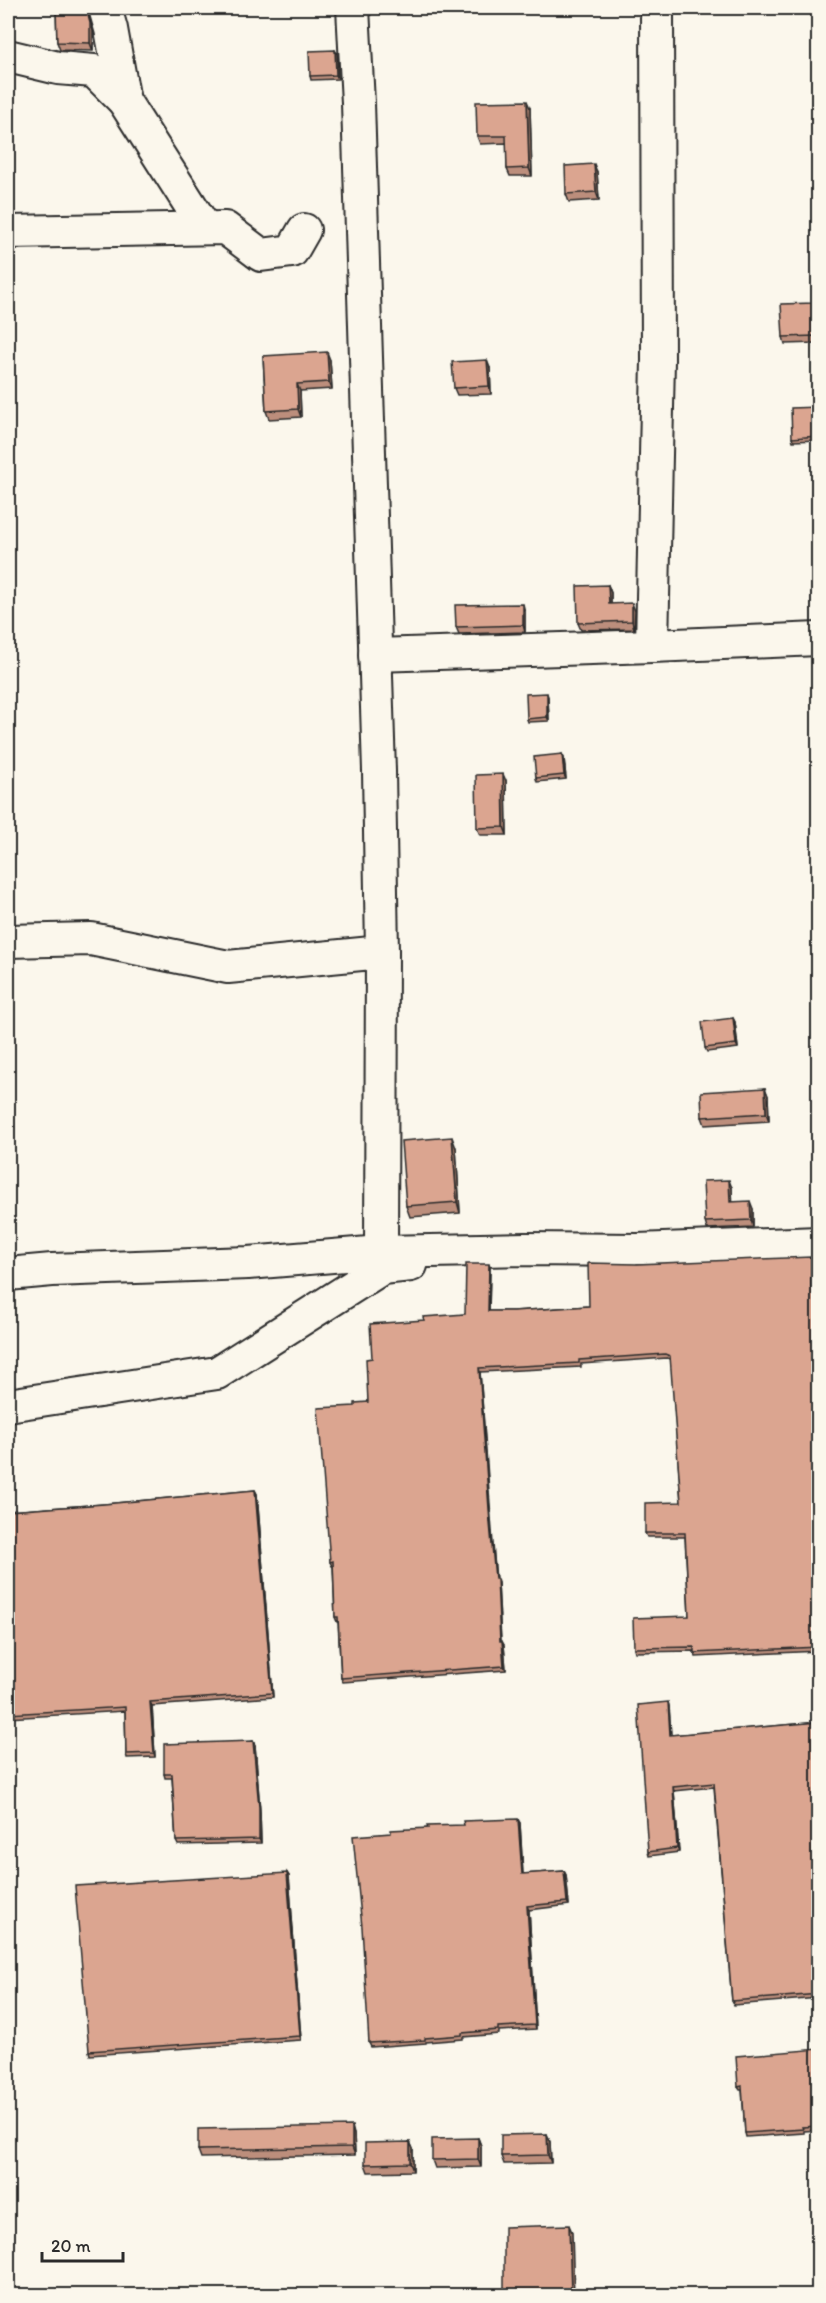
<svg xmlns="http://www.w3.org/2000/svg" width="826" height="2303" viewBox="0 0 826 2303" font-family="Itim,sans-serif">
	<style>
		.lines { fill: none; stroke-linecap: round; stroke-linejoin: round }
		.street-casing { stroke: #2b2b2b; stroke-width: 36 }
		.street { stroke: #fbf7ec; stroke-width: 32 }
		.wall { fill: #bc8e7c; stroke: #2b2b2b; stroke-width: 1.5 }
		.shaded-wall { fill: #997465; stroke: #2b2b2b; stroke-width: 1.5 }
		.building { fill: #dba590; stroke: #2b2b2b; stroke-width: 1.5 }
	</style>
	<rect width="100%" height="100%" fill="#fbf7ec"/>
	<filter id="ink" filterUnits="userSpaceOnUse"><feTurbulence type="fractalNoise" baseFrequency=".0167" numOctaves="2"/><feDisplacementMap in="SourceGraphic" scale="12" xChannelSelector="R" yChannelSelector="G"/><feConvolveMatrix kernelMatrix="1 2 1 2 8 2 1 2 1" color-interpolation-filters="sRGB"/></filter>
	<g filter="url(#ink)">
		<g class="lines">
			<defs>
				<g id="street">
					<path d="M105,8L111,29L124,101L205,228"/>
					<path d="M353,8L358,103L379,771L382,952L381,1252"/>
					<path d="M657,8L658,360L652,646L818,639"/>
					<path d="M8,56L58,68L94,71L124,101"/>
					<path d="M8,232L225,228L261,255L292,251L304,230"/>
					<path d="M375,655L652,646"/>
					<path d="M8,941L91,939L228,967L382,952"/>
					<path d="M8,1274L52,1270L248,1263L381,1252L525,1249L638,1250L818,1243"/>
					<path d="M8,1405L217,1373L382,1268L411,1265"/>
				</g>
			</defs>
			<use href="#street" class="street-casing"/>
			<use href="#street" class="street"/>
		</g>
		<g class="wall">
			<path d="M56,8H88V12L93,31V51L60,50L57,42Z"/>
			<path d="M335,50L337,54L338,79L311,80L310,76Z"/>
			<path d="M530,108L532,176H510L507,169V143L480,144L477,136Z"/>
			<path d="M597,172L599,200L569,202L566,194Z"/>
			<path d="M819,250V381L817,377L816,343L785,344L783,337L814,303Z"/>
			<path d="M263,356L330,360L332,389L300,391L301,417L269,419L266,411Z"/>
			<path d="M490,368L491,394L457,395L454,388Z"/>
			<path d="M819,408V440L793,441L792,438Z"/>
			<path d="M608,585L611,593V604L635,611L634,629L581,630L578,623Z"/>
			<path d="M525,612V632L459,634L456,627Z"/>
			<path d="M548,697L549,721L528,722L527,719Z"/>
			<path d="M562,754L564,758L566,779L537,782L536,778Z"/>
			<path d="M506,781L507,835H480L477,828Z"/>
			<path d="M733,1018L735,1022L738,1048L707,1052L705,1048Z"/>
			<path d="M765,1088L768,1096L769,1121L705,1125L702,1117Z"/>
			<path d="M456,1148L460,1213L410,1217L406,1206Z"/>
			<path d="M732,1188V1202L753,1209V1227L707,1229L705,1222Z"/>
			<path d="M812,1261L813,1288H819V1651L696,1657L694,1651L635,1652L634,1648L689,1616L685,1537H647L645,1533L681,1502L671,1359L667,1358L581,1364V1367L480,1372L491,1527L496,1579L498,1583L501,1641L504,1645L506,1670L343,1682L341,1678L338,1621L337,1622L335,1617L333,1566H332L330,1562L355,1406L368,1402L372,1358L424,1320L465,1314L490,1268L489,1311H513L589,1306L637,1264Z"/>
			<path d="M255,1490L257,1494L273,1697L152,1706L155,1757L127,1758L126,1754L125,1711L8,1718V1511L104,1504Z"/>
			<path d="M668,1702L669,1706L671,1735L819,1722V1998L734,2005L732,2001L714,1787L674,1791L679,1852L649,1856L648,1852Z"/>
			<path d="M253,1741L255,1745L260,1811L261,1843L178,1845L176,1841L172,1778H165L164,1774Z"/>
			<path d="M520,1823L523,1874L564,1871L566,1875L569,1905L529,1910L536,2029L499,2031V2034L463,2037V2039L426,2042V2043L371,2047L369,2043L391,1833L428,1828Z"/>
			<path d="M287,1873L289,1876L301,2040L90,2055L89,2051Z"/>
			<path d="M819,2049V2130L804,2131V2133L746,2137L745,2133L742,2090H740L738,2087Z"/>
			<path d="M354,2134L355,2155L201,2158L198,2150Z"/>
			<path d="M547,2134L550,2142L551,2163L504,2164L501,2156Z"/>
			<path d="M478,2138L481,2146V2167L435,2168L432,2160Z"/>
			<path d="M410,2142L413,2149V2171L368,2172L365,2164Z"/>
		</g>
		<g class="shaded-wall">
			<path d="M86,8H88V12L93,31V51L90,43Z"/>
			<path d="M335,50L337,54L338,79L336,75Z"/>
			<path d="M527,101L530,108L532,176L529,168Z"/>
			<path d="M594,164L597,172L599,200L596,192Z"/>
			<path d="M327,352L330,360L332,389L329,382Z"/>
			<path d="M487,360L490,368L491,394L489,386Z"/>
			<path d="M297,384L300,391L301,417L298,409Z"/>
			<path d="M608,585L611,593V611L609,604Z"/>
			<path d="M632,603L635,611L634,629L632,621Z"/>
			<path d="M523,604L525,612V632L523,625Z"/>
			<path d="M547,693L548,697L549,721L547,717Z"/>
			<path d="M562,754L564,758L566,779L564,775Z"/>
			<path d="M503,774L506,781L507,835L504,827Z"/>
			<path d="M733,1018L735,1022L738,1048L736,1044Z"/>
			<path d="M765,1088L768,1096L769,1121L766,1113Z"/>
			<path d="M452,1137L456,1148L460,1213L457,1202Z"/>
			<path d="M729,1180L732,1188L733,1210L730,1202Z"/>
			<path d="M750,1201L753,1209V1227L751,1220Z"/>
			<path d="M811,1257L812,1261L813,1292L811,1288Z"/>
			<path d="M489,1264L490,1268L489,1315L488,1311Z"/>
			<path d="M479,1368L480,1372L496,1583L495,1579L490,1523Z"/>
			<path d="M255,1490L257,1494L273,1697L272,1693Z"/>
			<path d="M497,1579L498,1583L501,1645L500,1641Z"/>
			<path d="M502,1641L504,1645L506,1670L504,1666Z"/>
			<path d="M150,1702L152,1706L155,1757L154,1753Z"/>
			<path d="M668,1702L669,1706L671,1738L670,1735Z"/>
			<path d="M253,1741L255,1745L260,1811L261,1843L259,1839Z"/>
			<path d="M673,1787L674,1791L679,1852L677,1848Z"/>
			<path d="M518,1819L520,1823L523,1878L522,1874Z"/>
			<path d="M564,1871L566,1875L569,1905L567,1902Z"/>
			<path d="M287,1873L289,1876L301,2040L300,2036Z"/>
			<path d="M527,1906L529,1910L536,2029L535,2025Z"/>
			<path d="M352,2126L354,2134L355,2155L352,2147Z"/>
			<path d="M547,2134L550,2142L551,2163L548,2155Z"/>
			<path d="M478,2138L481,2146V2167L478,2159Z"/>
			<path d="M410,2142L413,2149V2171L410,2163Z"/>
			<path d="M569,2225L572,2232L574,2295H571Z"/>
		</g>
		<g class="building">
			<path d="M56,8H86L90,23V43L57,42Z"/>
			<path d="M813,8H819V154H816Z"/>
			<path d="M335,50L336,75L310,76L309,51Z"/>
			<path d="M527,101L529,168L507,169L506,136H477L476,102Z"/>
			<path d="M594,164L596,192L566,194L565,166Z"/>
			<path d="M815,250H819V377H817L815,336L783,337L781,304L814,303Z"/>
			<path d="M327,352L329,382L297,384L298,409L266,411L263,356Z"/>
			<path d="M487,360L489,386L454,388L452,362Z"/>
			<path d="M818,407L819,436L792,438L791,408Z"/>
			<path d="M814,524H819V579L816,580Z"/>
			<path d="M608,585L609,604L632,603V621L578,623L577,586Z"/>
			<path d="M523,604V625L456,627L455,605Z"/>
			<path d="M547,693V717L527,719L526,694Z"/>
			<path d="M562,754L564,775L536,778L534,757Z"/>
			<path d="M503,774L504,827L477,828L476,775Z"/>
			<path d="M733,1018L736,1044L705,1048L702,1022Z"/>
			<path d="M765,1088L766,1113L702,1117L701,1092Z"/>
			<path d="M452,1137L457,1202L406,1206L401,1141Z"/>
			<path d="M729,1180L730,1202L750,1201L751,1220L705,1222L703,1181Z"/>
			<path d="M811,1257V1288H819V1647L694,1653V1647L634,1648L633,1618L689,1616L685,1533H645V1503L681,1502L670,1356L665,1354L579,1360V1363L479,1368L490,1523L495,1579H497L500,1641H502L504,1666L341,1678L338,1617H335L333,1561L330,1562L318,1408L355,1406V1403L368,1402L366,1359L372,1358L370,1324L424,1320L423,1317L465,1314L466,1264H489L488,1311H513L589,1306L588,1263L637,1264Z"/>
			<path d="M255,1490L272,1693L150,1702L154,1753L126,1754L125,1707L8,1714V1511L104,1504Z"/>
			<path d="M668,1702L670,1735L819,1722V1994L732,2001L714,1783L673,1787L677,1848L648,1852L638,1705Z"/>
			<path d="M253,1741L259,1807V1839L176,1841L172,1774H164V1744Z"/>
			<path d="M518,1819L522,1874L564,1871L567,1902L527,1906L535,2025L498,2027V2030L462,2033V2035L425,2038V2040L369,2043L362,1927L353,1836L391,1833V1830L428,1828L427,1826L464,1825L463,1821Z"/>
			<path d="M287,1873L300,2036L89,2051L75,1886Z"/>
			<path d="M819,2049V2126L802,2127L803,2129L745,2133L742,2086L738,2087L736,2056Z"/>
			<path d="M352,2126V2147L198,2150V2129Z"/>
			<path d="M547,2134L548,2155L501,2156V2135Z"/>
			<path d="M478,2138V2159L432,2160V2139Z"/>
			<path d="M410,2142V2163L365,2164V2143Z"/>
			<path d="M569,2225L571,2295H504V2227Z"/>
		</g>
	</g>
	<rect width="826" height="2303" fill="none" stroke="#fbf7ec" stroke-width="30"/>
	<rect x="15" y="15" width="796" height="2273" fill="none" stroke="#2b2b2b" stroke-width="2" filter="url(#ink)"/>
	<path d="M42 2252v9h81v-9" fill="none" stroke="#2b2b2b" stroke-width="3"/>
	<text x="51" y="2252" font-size="18" fill="#2b2b2b" stroke="#fbf7ec" stroke-width="4.5" paint-order="stroke">20 m</text>
</svg>
